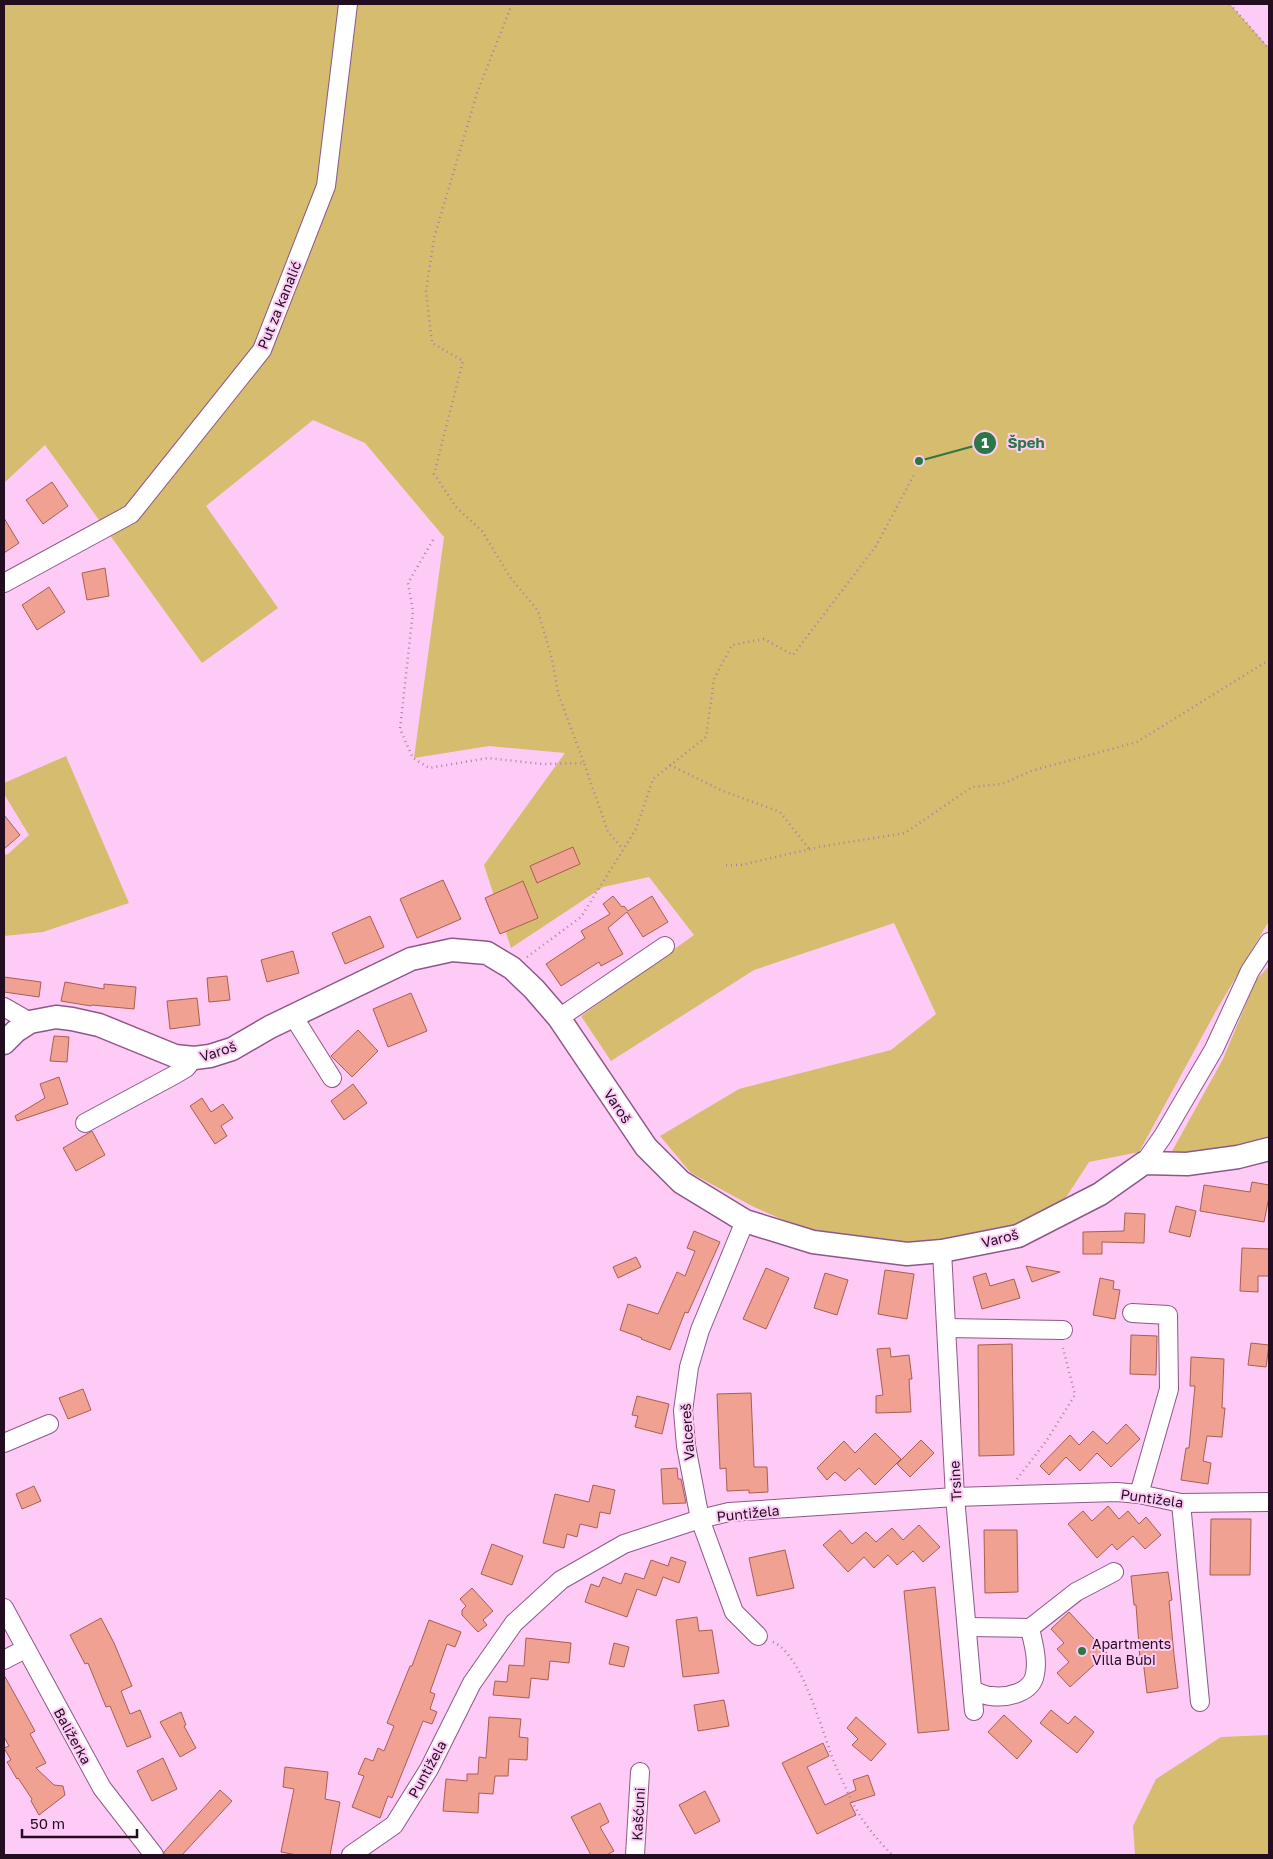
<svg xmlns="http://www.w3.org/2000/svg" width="1273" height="1859" viewBox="0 0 1273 1859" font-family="'Golos Text',sans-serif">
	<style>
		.green { fill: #d6bc6e }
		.building { fill: #f1a191; stroke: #a85f51 }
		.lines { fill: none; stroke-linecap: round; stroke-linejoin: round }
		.minor-casing { stroke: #8f5788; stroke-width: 20 }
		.major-casing { stroke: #8f5788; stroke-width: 25 }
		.path { stroke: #a981a3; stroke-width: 2.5; stroke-dasharray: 1 4; stroke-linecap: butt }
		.minor { stroke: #fff; stroke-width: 18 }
		.major { stroke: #fff; stroke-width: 22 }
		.poi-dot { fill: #2b7745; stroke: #fecbf6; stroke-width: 2 }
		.labels { text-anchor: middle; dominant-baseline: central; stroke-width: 4; stroke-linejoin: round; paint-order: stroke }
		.street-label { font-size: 14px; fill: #230d20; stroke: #fecbf6 }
		.poi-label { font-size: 14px; fill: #230d20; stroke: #fecbf6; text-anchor: start }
		.leader { fill: none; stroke: #2b7745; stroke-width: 2 }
		.callout-dot { fill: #2b7745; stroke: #fecbf6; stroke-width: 2 }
		.mark-label { font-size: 15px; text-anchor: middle; font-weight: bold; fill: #fff }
		.callout-label { font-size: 15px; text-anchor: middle; font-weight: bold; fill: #2b7745; stroke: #fecbf6; stroke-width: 4; stroke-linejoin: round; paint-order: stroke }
	</style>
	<rect width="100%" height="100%" fill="#fecbf6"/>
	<g class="green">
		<path d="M4,4H1230L1269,48V921L1216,1011L1139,1152L1089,1162L1063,1202L1014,1226L936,1241L908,1243L810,1232L752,1206L691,1173L660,1136L739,1089L891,1050L936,1014L894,923L754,970L611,1061L581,1016L694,935L649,877L603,887L511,948L484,865L565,753L489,746L414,758L444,537L365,443L313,420L206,506L278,608L202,663L45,445L4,483Z"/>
		<path d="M66,756L129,903L43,932L4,936V855L8,854L29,835L4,794V783Z"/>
		<path d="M1269,966V1141L1233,1150L1170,1155L1223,1059L1256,980Z"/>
		<path d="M1269,1735V1855H1135L1133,1826L1156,1779L1221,1737Z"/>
	</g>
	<g class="building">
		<path d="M52,482L68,506L43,524L26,500Z"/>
		<path d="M4,518L19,543L4,553Z"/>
		<path d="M105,568L109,596L87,600L82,573Z"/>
		<path d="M49,587L65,612L37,630L22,605Z"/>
		<path d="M4,815L20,835L4,849Z"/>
		<path d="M573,847L580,864L537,883L530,866Z"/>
		<path d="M443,880L461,919L417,938L400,899Z"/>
		<path d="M523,881L538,918L500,934L485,898Z"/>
		<path d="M613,896L622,907L624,906L628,911L652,896L668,922L643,937L627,912L608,928L623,954L601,966L599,962L561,986L546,964L585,938L581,931L610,914L603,904Z"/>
		<path d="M370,916L384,947L345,964L332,933Z"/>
		<path d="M293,951L299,973L267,982L261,960Z"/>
		<path d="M227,976L230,1000L209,1002L207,978Z"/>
		<path d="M4,977L41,982L39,997L4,992Z"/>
		<path d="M65,982L104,989V984L136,987L134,1009L92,1005L91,1006L61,1001Z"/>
		<path d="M411,993L427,1031L388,1047L373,1009Z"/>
		<path d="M197,998L200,1025L170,1029L167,1001Z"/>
		<path d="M358,1030L378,1051L352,1077L331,1056Z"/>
		<path d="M54,1036L69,1037L67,1062L50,1061Z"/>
		<path d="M59,1077L68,1104L17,1121L15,1116L45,1098L40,1084Z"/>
		<path d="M353,1084L367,1103L344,1120L331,1101Z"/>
		<path d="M202,1098L211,1112L223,1104L233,1118L221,1126L227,1136L215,1144L190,1106Z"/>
		<path d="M92,1131L105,1155L76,1171L63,1148Z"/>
		<path d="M1252,1182L1269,1185V1197L1264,1222L1200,1211L1204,1185L1250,1192Z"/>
		<path d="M1176,1206L1196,1211L1190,1237L1169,1232Z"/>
		<path d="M1125,1213L1145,1214L1144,1243L1102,1242V1254H1083V1232L1124,1231Z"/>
		<path d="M694,1231L720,1242L688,1313L685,1312L670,1350L641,1339L642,1338L620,1330L628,1304L658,1314L677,1272L685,1276L695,1251L687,1248Z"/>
		<path d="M1242,1248L1269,1249V1276H1258V1292L1240,1291Z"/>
		<path d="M636,1257L641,1267L618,1278L613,1267Z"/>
		<path d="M1026,1266L1060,1272L1032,1282Z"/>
		<path d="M766,1268L789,1278L766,1329L743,1319Z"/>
		<path d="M885,1270L914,1274L907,1319L878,1314Z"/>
		<path d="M825,1273L848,1280L837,1315L814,1308Z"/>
		<path d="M986,1273L990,1286L1014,1279L1020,1298L982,1309L973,1277Z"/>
		<path d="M1100,1278L1114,1281L1113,1289L1120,1290L1115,1319L1093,1315Z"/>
		<path d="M1131,1335L1157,1336L1156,1375L1130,1374Z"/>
		<path d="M1251,1343L1269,1345L1266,1367L1248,1365Z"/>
		<path d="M1012,1344L1014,1455L979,1456L978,1345Z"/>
		<path d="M890,1348L891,1357L909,1355L912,1379H909L911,1412L876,1413V1396L883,1395L877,1349Z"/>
		<path d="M1191,1357L1224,1359L1222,1408H1225L1222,1437L1207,1436L1203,1461L1211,1463L1208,1484L1181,1480L1186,1448H1189L1195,1386H1190Z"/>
		<path d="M83,1389L91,1410L68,1419L59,1398Z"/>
		<path d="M751,1393L754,1467H767L768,1492L749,1493V1490L727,1491L726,1468L720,1469L717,1394Z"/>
		<path d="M637,1396L669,1404L662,1434L635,1427L638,1416L632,1415Z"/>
		<path d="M1126,1424L1140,1439L1111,1467L1097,1453L1080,1471L1066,1457L1049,1475L1040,1466L1070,1435L1079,1445L1093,1431L1107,1444Z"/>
		<path d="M875,1433L901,1459L875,1485L859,1468L845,1481L835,1472L827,1480L817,1468L844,1441L855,1453Z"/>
		<path d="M921,1440L934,1453L910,1477L897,1464Z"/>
		<path d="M677,1468L678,1479H681L686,1503L663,1504L661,1469Z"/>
		<path d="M593,1485L615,1490L610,1514L600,1512L597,1528L580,1524L577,1537L567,1534L564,1548L543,1543L555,1494L589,1502Z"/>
		<path d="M34,1486L41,1501L22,1509L16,1494Z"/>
		<path d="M1108,1506L1119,1519L1128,1511L1139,1524L1146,1517L1161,1535L1145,1549L1133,1536L1117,1550L1112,1544L1097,1558L1068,1524L1083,1511L1092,1521Z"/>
		<path d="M1211,1519H1251L1250,1575H1210Z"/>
		<path d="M919,1525L940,1547L923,1562L913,1551L897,1565L888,1555L874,1568L864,1557L848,1572L823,1545L840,1530L852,1544L866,1532L876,1542L892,1528L903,1540Z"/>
		<path d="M984,1530H1017L1018,1592L985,1593Z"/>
		<path d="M492,1544L523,1556L512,1585L481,1574Z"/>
		<path d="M785,1550L794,1588L757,1596L749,1558Z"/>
		<path d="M671,1557L686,1562L679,1583L663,1577L656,1596L637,1589L627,1617L585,1602L591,1584L599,1587L603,1577L621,1584L625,1573L644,1579L651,1560L668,1566Z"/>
		<path d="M1168,1572L1172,1600L1169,1601L1174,1655L1178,1688L1147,1693L1143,1660H1140L1136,1605H1134L1131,1576Z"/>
		<path d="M935,1587L949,1730L918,1733L904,1591Z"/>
		<path d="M472,1588L493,1611L483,1620L487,1625L478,1632L462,1615V1610L466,1606L460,1599Z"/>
		<path d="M1069,1612L1107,1653L1070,1687L1057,1673L1069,1662L1057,1649L1064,1643L1051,1629Z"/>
		<path d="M697,1617L699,1631L712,1630L719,1673L683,1677L676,1620Z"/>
		<path d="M101,1618L114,1643L132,1686L121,1691L130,1714L140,1710L151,1737L127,1747L110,1706L106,1707L88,1663L85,1664L70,1635Z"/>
		<path d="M429,1620L461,1632L455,1647L447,1644L430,1692L435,1694L430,1709L437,1712L432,1724L423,1721L392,1798L388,1796L380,1818L352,1807L364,1776L358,1774L365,1758L373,1761L378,1748L384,1751L394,1726L387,1723L410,1666H412Z"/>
		<path d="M526,1638L571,1643L569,1663L550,1661L548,1680L531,1678L529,1698L493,1695L495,1681L507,1682L509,1665L524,1666Z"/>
		<path d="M614,1643L629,1647L624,1667L609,1664Z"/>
		<path d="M4,1675L35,1731L30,1734L46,1763L36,1768L54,1785L63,1786L65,1795L39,1815L31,1801L32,1799L18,1778L17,1779L7,1762L11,1760L4,1748L9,1746L4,1737Z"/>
		<path d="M724,1700L729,1726L698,1731L694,1705Z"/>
		<path d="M1051,1710L1068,1724L1075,1716L1094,1732L1077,1753L1040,1723Z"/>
		<path d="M181,1712L186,1725L184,1726L196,1748L180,1757L160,1722Z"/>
		<path d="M1004,1715L1032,1741L1017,1759L988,1732Z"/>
		<path d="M489,1717L521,1719L519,1737L528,1738L527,1760L509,1759L508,1776H495L493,1794L479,1793L478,1813L443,1811L446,1779L467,1781V1774H478L479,1757L486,1758Z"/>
		<path d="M856,1717L886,1744L871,1761L852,1745L858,1739L847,1728Z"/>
		<path d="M823,1743L829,1756L807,1767L825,1805L856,1790L853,1780L868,1775L875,1795L850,1803L856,1815L817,1834L782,1763Z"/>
		<path d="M163,1758L177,1789L152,1801L137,1771Z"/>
		<path d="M285,1767L328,1772L325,1799L340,1802L330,1855H297L281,1852L294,1789L283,1787Z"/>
		<path d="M220,1790L232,1801L182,1855H164V1852Z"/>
		<path d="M705,1791L720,1821L695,1834L679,1805Z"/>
		<path d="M600,1803L609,1822L600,1827L614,1851L607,1855H591L571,1817Z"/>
	</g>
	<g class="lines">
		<defs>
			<g id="minor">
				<path d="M4,583L131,514L262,350L326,186L348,4"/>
				<path d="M4,1007L30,1022"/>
				<path d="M293,1016L332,1078"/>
				<path d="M559,1018L665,946"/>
				<path d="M85,1123L176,1074L186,1068L194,1058"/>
				<path d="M1144,1163L1163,1136L1214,1049L1250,971L1269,942"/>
				<path d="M745,1221L700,1330L689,1367L683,1411L686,1446L700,1519L734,1612L758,1636"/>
				<path d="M942,1251L955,1497L974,1711"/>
				<path d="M1132,1313L1168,1315L1169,1389L1139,1494"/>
				<path d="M947,1328L1063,1330"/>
				<path d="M4,1443L49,1424"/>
				<path d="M1181,1503L1200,1702"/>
				<path d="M4,1608L102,1788L154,1855"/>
				<path d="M968,1627L1030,1628L1076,1592L1114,1572"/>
				<path d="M4,1660L25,1649"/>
				<path d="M972,1690C978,1692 985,1696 991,1696C1007,1698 1032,1693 1035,1674C1038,1658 1033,1643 1030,1628"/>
				<path d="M351,1855L394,1825L429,1769L472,1683L514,1623L561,1580L624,1544L700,1519L729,1512L955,1497L1117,1492L1139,1494L1181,1503L1269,1502"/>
				<path d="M635,1855L640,1772"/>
			</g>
			<path id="major" d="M4,1043L16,1031L30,1022L56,1017L72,1019L99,1025L175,1056L194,1058L210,1056L232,1049L270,1027L411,959L452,950L487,953L512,968L534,989L559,1018L646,1147L681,1182L745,1221L813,1242L907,1254L942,1251L1018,1236L1100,1194L1144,1163L1187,1164L1238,1157L1269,1149"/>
		</defs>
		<use href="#minor" class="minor-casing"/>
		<use href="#major" class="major-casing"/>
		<g class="path">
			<path d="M512,4L477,93L434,238L426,291L432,343L463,361L434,474L456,507L482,531L510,577L538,611L552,659L558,693L584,763"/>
			<path d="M1230,4L1269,49"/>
			<path d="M433,540L408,583L413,611L400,729L413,758L429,768L488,758L542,764L584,763L608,832L623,849"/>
			<path d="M670,765L723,791L780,812L809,849"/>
			<path d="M726,865H741L819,847L905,833L972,787L1002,784L1031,771L1137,742L1269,660"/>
			<path d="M527,957L581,917L636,829L653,779L706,737L714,679L732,645L764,639L793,655L876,546L915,473"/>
			<path d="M1017,1479L1047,1440L1075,1395L1063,1348"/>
			<path d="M773,1642C804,1655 823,1738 837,1769C845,1786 854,1809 865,1823C873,1835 883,1845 892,1855"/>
		</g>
		<use href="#minor" class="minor"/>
		<use href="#major" class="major"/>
	</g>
	<circle class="poi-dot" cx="1082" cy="1651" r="5"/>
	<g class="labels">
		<g class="street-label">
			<text transform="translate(279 305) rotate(-68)">Put za kanalić</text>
			<text transform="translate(218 1051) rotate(-18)">Varoš</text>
			<text transform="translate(618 1106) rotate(56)">Varoš</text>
			<text transform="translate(1000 1238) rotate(-14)">Varoš</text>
			<text transform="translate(687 1432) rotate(-94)">Valcereš</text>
			<text transform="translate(955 1481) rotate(-93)">Trsine</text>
			<text transform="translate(1152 1498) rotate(8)">Puntižela</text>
			<text transform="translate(748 1513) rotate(-6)">Puntižela</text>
			<text transform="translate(73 1736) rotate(61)">Baližerka</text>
			<text transform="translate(427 1769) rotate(-61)">Puntižela</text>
			<text transform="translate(638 1814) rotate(-87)">Kašćuni</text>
		</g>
		<g class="poi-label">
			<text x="1092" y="1643">Apartments<tspan x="1092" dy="16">Villa Bubi</tspan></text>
		</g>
	</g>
	<path class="leader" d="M919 461L985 443"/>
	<g class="callout-dot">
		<circle cx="919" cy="461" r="5"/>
		<circle cx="985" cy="443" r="12"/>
	</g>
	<g class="mark-label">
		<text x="985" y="448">1</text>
	</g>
	<g class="callout-label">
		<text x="1026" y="448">Špeh</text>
	</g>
	<rect width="1273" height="1859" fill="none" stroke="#230d20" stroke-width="10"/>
	<path d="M22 1829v8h115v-8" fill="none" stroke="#230d20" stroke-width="2.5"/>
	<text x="30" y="1829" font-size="15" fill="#230d20" stroke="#fecbf6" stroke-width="4" paint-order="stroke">50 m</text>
</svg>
